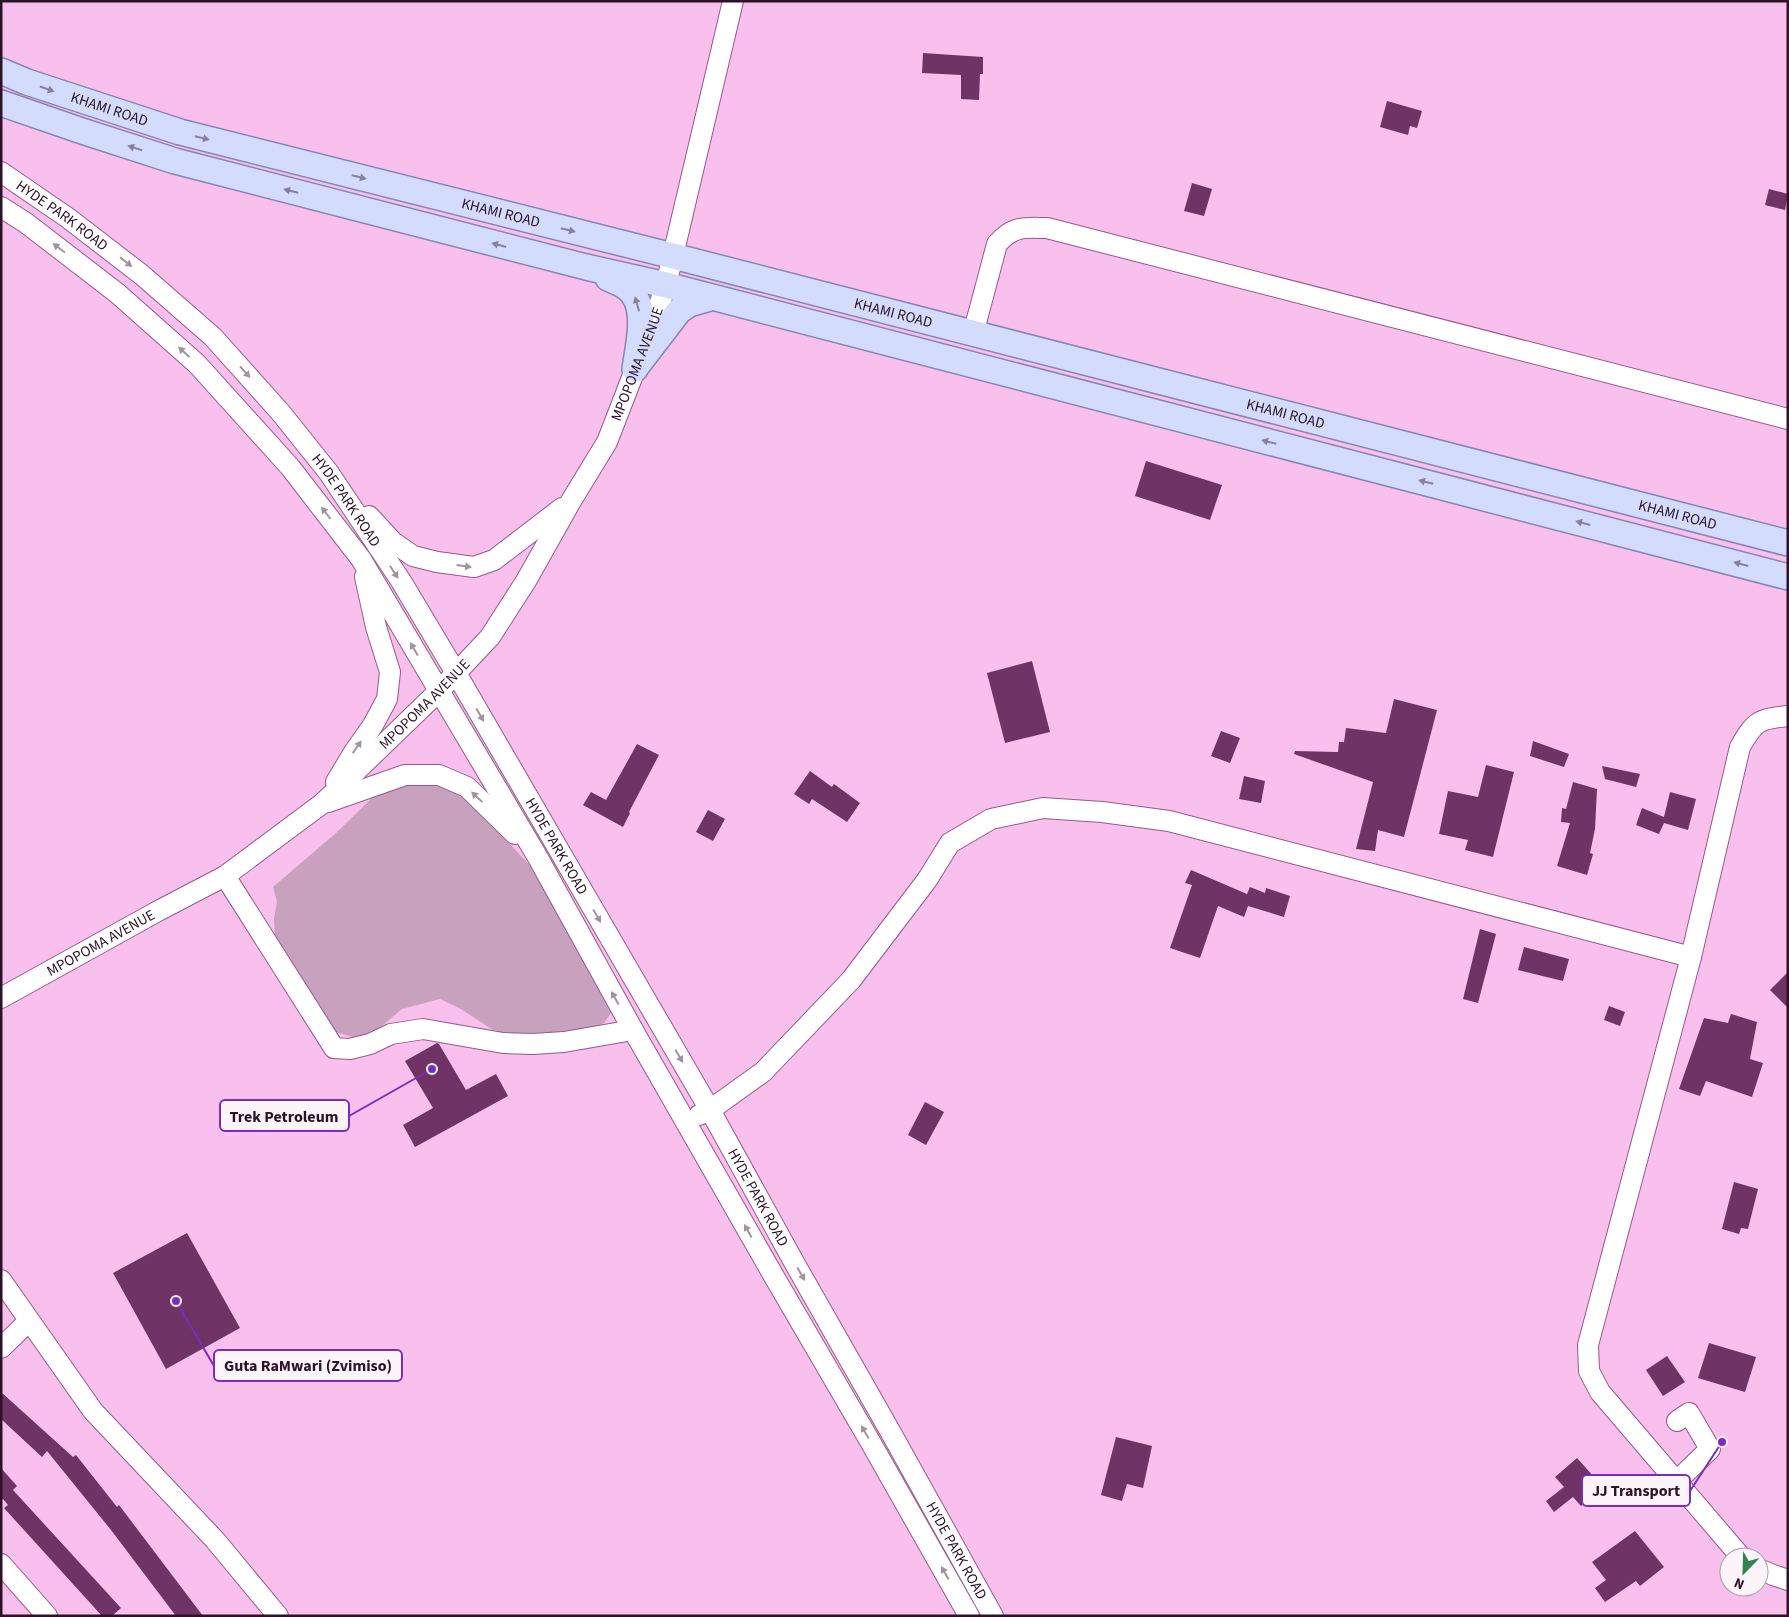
<svg xmlns="http://www.w3.org/2000/svg" width="1789" height="1617" viewBox="0 0 1789 1617" font-family="'Source Sans 3',sans-serif">
	<style>
		.green { fill: #c7a1be }
		.building { fill: #6f3365 }
		.lines { fill: none; stroke-linecap: round; stroke-linejoin: round }
		.minor-casing { stroke: #97588b; stroke-width: 22 }
		.major-casing { stroke: #8686b1; stroke-width: 28 }
		.minor { stroke: #fff; stroke-width: 20 }
		.major { stroke: #d4dcfd; stroke-width: 25 }
		.oneway { fill: #88819d }
		.oneway2 { fill: #a0949e }
		.labels { text-anchor: middle; dominant-baseline: central; stroke-width: 5; stroke-linejoin: round; paint-order: stroke }
		.street-label { font-size: 15px; fill: #2b1227; stroke: #fbf4f9 }
		.leader { fill: none; stroke: #7b2cbf; stroke-width: 2 }
		.callout-dot { fill: #7b2cbf; stroke: #fbf4f9; stroke-width: 2 }
		.callout { fill: #fbf4f9; stroke: #7b2cbf; stroke-width: 2 }
		.callout-label { font-size: 16px; text-anchor: middle; font-weight: bold; fill: #2b1227 }
	</style>
	<rect width="100%" height="100%" fill="#f9c0ed"/>
	<path class="green" d="M403,782H433L462,793L536,872L611,1013L604,1023L591,1029L555,1036H521L493,1030L461,1009L440,999L402,1009L376,1031L358,1039L333,1031L275,938L274,919L277,902L273,887L336,833L373,797Z"/>
	<g class="building">
		<path d="M923,53L983,57V74H980L979,100L961,99V75L922,73Z"/>
		<path d="M1387,101L1422,111L1417,128L1410,126L1408,135L1380,127Z"/>
		<path d="M1192,183L1212,189L1204,216L1184,211Z"/>
		<path d="M1769,189L1788,194L1785,210L1765,205Z"/>
		<path d="M1146,461L1222,485L1210,520L1135,496Z"/>
		<path d="M1032,661L1050,732L1005,743L987,673Z"/>
		<path d="M1394,699L1437,710L1404,837L1378,830L1375,851L1356,849L1373,782L1294,754L1295,751L1338,752L1339,742H1344L1346,728L1386,733Z"/>
		<path d="M1221,731L1240,738L1230,763L1211,756Z"/>
		<path d="M1533,741L1569,754L1564,767L1530,756Z"/>
		<path d="M637,744L659,755L629,812L630,813L623,827L583,805L591,792L606,800Z"/>
		<path d="M1486,765L1514,772L1493,857L1465,850L1468,840L1439,834L1448,791L1478,797Z"/>
		<path d="M1602,766L1640,774L1636,787L1605,779Z"/>
		<path d="M810,771L832,787L834,784L860,803L847,822L812,799L809,804L794,794Z"/>
		<path d="M1244,776L1265,781L1261,803L1239,799Z"/>
		<path d="M1573,782L1597,789L1595,829L1590,853L1593,854L1587,875L1557,866L1570,823L1561,822L1562,808L1566,809Z"/>
		<path d="M1670,792L1696,799L1688,830L1664,823L1659,834L1636,825L1642,808L1664,817Z"/>
		<path d="M708,810L725,819L713,841L696,832Z"/>
		<path d="M1191,870L1247,894L1250,887L1265,893L1266,888L1290,896L1284,917L1248,906L1244,917L1218,906L1200,958L1170,948L1192,885L1185,883Z"/>
		<path d="M1480,929L1496,934L1478,1003L1463,999Z"/>
		<path d="M1524,947L1569,959L1563,981L1518,970Z"/>
		<path d="M1788,972V1008L1770,990Z"/>
		<path d="M1609,1006L1625,1012L1620,1026L1604,1020Z"/>
		<path d="M1731,1014L1757,1022L1750,1059L1763,1063L1752,1097L1706,1081L1700,1096L1679,1089L1704,1018L1728,1023Z"/>
		<path d="M437,1043L439,1044L466,1090L496,1074L508,1096L415,1147L403,1125L433,1108L405,1061Z"/>
		<path d="M925,1102L944,1112L926,1145L908,1135Z"/>
		<path d="M1734,1182L1758,1189L1748,1229L1741,1228L1739,1234L1722,1229Z"/>
		<path d="M187,1233L240,1328L166,1369L113,1273Z"/>
		<path d="M1709,1343L1756,1357L1745,1392L1698,1378Z"/>
		<path d="M1667,1356L1685,1382L1663,1396L1646,1370Z"/>
		<path d="M1,1392L73,1457L76,1455L117,1507L119,1505L203,1616H176L111,1530L47,1451L42,1457L1,1419Z"/>
		<path d="M1116,1437L1152,1446L1143,1488L1127,1484L1122,1501L1101,1495Z"/>
		<path d="M1577,1458L1603,1487L1581,1506L1573,1497L1554,1512L1546,1501L1564,1487L1555,1477Z"/>
		<path d="M1,1468L17,1486L13,1490L121,1608L112,1616H102L4,1508L8,1505L3,1499L1,1500Z"/>
		<path d="M1635,1531L1664,1567L1640,1586L1636,1581L1605,1602L1595,1588L1606,1580L1592,1562Z"/>
	</g>
	<g class="lines">
		<defs>
			<g id="minor">
				<path id="s1" d="M1,172L68,218L142,275L213,337L281,413L329,473L401,581L456,673L710,1110L795,1264L890,1431L993,1616"/>
				<path d="M1,207L26,223L117,293L197,364L290,467L361,559L537,856L633,1030L772,1273L871,1443L969,1616"/>
				<path d="M973,334L997,244C1014,225 1024,228 1047,228L1788,419"/>
				<path d="M369,516L393,542L413,556L437,562L474,567L494,560L562,508"/>
				<path d="M336,782L354,752L373,725L387,699L390,672L376,627L365,577"/>
				<path d="M328,802L405,775H439L467,787L515,834"/>
				<path d="M225,876L334,1048L350,1049L370,1044L391,1034L423,1029L503,1043L533,1044L564,1042L633,1030"/>
				<path id="s2" d="M1,998L158,911L225,876L323,803L439,691L490,637L526,581L571,501L607,442L652,326L666,285L733,1"/>
				<path d="M699,1115L710,1110L763,1072L851,980L927,880L950,843L991,819L1043,808L1102,812L1169,821L1691,957"/>
				<path d="M1,1280L93,1411L215,1540L278,1616"/>
				<path d="M1,1348L29,1321"/>
				<path d="M1676,1482L1710,1449L1689,1413L1677,1421"/>
				<path d="M1741,1557L1600,1392L1589,1371L1588,1345L1691,957L1740,747C1755,721 1758,719 1788,716"/>
				<path d="M1,1564L47,1616"/>
				<path d="M1759,1569L1773,1575L1788,1580"/>
			</g>
			<g id="major">
				<path id="s3" d="M1,71L27,82L180,132L673,256L1788,543"/>
				<path d="M1,103L82,131L175,161L586,267L666,285L1788,577"/>
				<path d="M608,278C614,281 620,283 626,287C650,303 638,346 635,369"/>
				<path d="M636,367L679,311L689,304L710,298"/>
			</g>
		</defs>
		<use href="#minor" class="minor-casing"/>
		<use href="#major" class="major-casing"/>
		<use href="#minor" class="minor"/>
		<use href="#major" class="major"/>
	</g>
	<defs><path id="oneway-solid" d="M-6-.8H1V-3.2L6.5 0L1 3.2V.8H-6Z" transform="scale(1.25)"/></defs>
	<g class="oneway">
		<use href="#oneway-solid" transform="translate(47 89) rotate(19)"/>
		<use href="#oneway-solid" transform="translate(202 138) rotate(14)"/>
		<use href="#oneway-solid" transform="translate(135 148) rotate(-163)"/>
		<use href="#oneway-solid" transform="translate(359 177) rotate(14)"/>
		<use href="#oneway-solid" transform="translate(291 191) rotate(-166)"/>
		<use href="#oneway-solid" transform="translate(568 230) rotate(14)"/>
		<use href="#oneway-solid" transform="translate(499 245) rotate(-165)"/>
		<use href="#oneway-solid" transform="translate(637 304) rotate(-106)"/>
		<use href="#oneway-solid" transform="translate(1269 442) rotate(-166)"/>
		<use href="#oneway-solid" transform="translate(1426 482) rotate(-166)"/>
		<use href="#oneway-solid" transform="translate(1583 523) rotate(-165)"/>
		<use href="#oneway-solid" transform="translate(1741 564) rotate(-165)"/>
	</g>
	<g class="oneway2">
		<use href="#oneway-solid" transform="translate(59 248) rotate(-143)"/>
		<use href="#oneway-solid" transform="translate(126 262) rotate(38)"/>
		<use href="#oneway-solid" transform="translate(184 352) rotate(-138)"/>
		<use href="#oneway-solid" transform="translate(245 372) rotate(48)"/>
		<use href="#oneway-solid" transform="translate(326 513) rotate(-127)"/>
		<use href="#oneway-solid" transform="translate(464 566) rotate(8)"/>
		<use href="#oneway-solid" transform="translate(394 572) rotate(57)"/>
		<use href="#oneway-solid" transform="translate(414 649) rotate(-121)"/>
		<use href="#oneway-solid" transform="translate(480 715) rotate(60)"/>
		<use href="#oneway-solid" transform="translate(357 747) rotate(-55)"/>
		<use href="#oneway-solid" transform="translate(477 797) rotate(-137)"/>
		<use href="#oneway-solid" transform="translate(597 916) rotate(60)"/>
		<use href="#oneway-solid" transform="translate(615 998) rotate(-119)"/>
		<use href="#oneway-solid" transform="translate(679 1056) rotate(60)"/>
		<use href="#oneway-solid" transform="translate(748 1231) rotate(-119)"/>
		<use href="#oneway-solid" transform="translate(801 1274) rotate(60)"/>
		<use href="#oneway-solid" transform="translate(865 1432) rotate(-120)"/>
		<use href="#oneway-solid" transform="translate(945 1573) rotate(-120)"/>
	</g>
	<g class="labels">
		<g class="street-label">
			<text stroke="none"><textPath href="#s3" startOffset="115">KHAMI ROAD</textPath></text>
			<text stroke="none"><textPath href="#s3" startOffset="520">KHAMI ROAD</textPath></text>
			<text stroke="none"><textPath href="#s1" startOffset="75">HYDE PARK ROAD</textPath></text>
			<text stroke="none"><textPath href="#s3" startOffset="925">KHAMI ROAD</textPath></text>
			<text stroke="none"><textPath href="#s2" startOffset="924">MPOPOMA AVENUE</textPath></text>
			<text stroke="none"><textPath href="#s3" startOffset="1330">KHAMI ROAD</textPath></text>
			<text stroke="none"><textPath href="#s1" startOffset="480">HYDE PARK ROAD</textPath></text>
			<text stroke="none"><textPath href="#s3" startOffset="1735">KHAMI ROAD</textPath></text>
			<text stroke="none"><textPath href="#s2" startOffset="519">MPOPOMA AVENUE</textPath></text>
			<text stroke="none"><textPath href="#s1" startOffset="885">HYDE PARK ROAD</textPath></text>
			<text stroke="none"><textPath href="#s2" startOffset="114">MPOPOMA AVENUE</textPath></text>
			<text stroke="none"><textPath href="#s1" startOffset="1290">HYDE PARK ROAD</textPath></text>
			<text stroke="none"><textPath href="#s1" startOffset="1695">HYDE PARK ROAD</textPath></text>
		</g>
	</g>
	<path class="leader" d="M432 1069L349 1116M176 1301L214 1366M1722 1442L1690 1491"/>
	<g class="callout-dot">
		<circle cx="432" cy="1069" r="5"/>
		<circle cx="176" cy="1301" r="5"/>
		<circle cx="1722" cy="1442" r="5"/>
	</g>
	<g class="callout">
		<rect x="220" y="1100" width="129" height="31" rx="5"/>
		<rect x="214" y="1350" width="188" height="31" rx="5"/>
		<rect x="1582" y="1475" width="108" height="31" rx="5"/>
	</g>
	<g class="callout-label">
		<text x="284" y="1122">Trek Petroleum</text>
		<text x="308" y="1371">Guta RaMwari (Zvimiso)</text>
		<text x="1636" y="1496">JJ Transport</text>
	</g>
	<rect width="1789" height="1617" fill="none" stroke="#2b1227" stroke-width="5"/>
	<g transform="translate(1744 1572) rotate(203)"><circle r="24" fill="#fbf4f9" stroke="#a89aa5"/>
	<path d="M0-4L9 19L0 12L-9 19Z" fill="#318152"/>
	<text y="-8" font-size="14" font-weight="bold" text-anchor="middle" fill="#2b1227">N</text>
	</g>
</svg>
